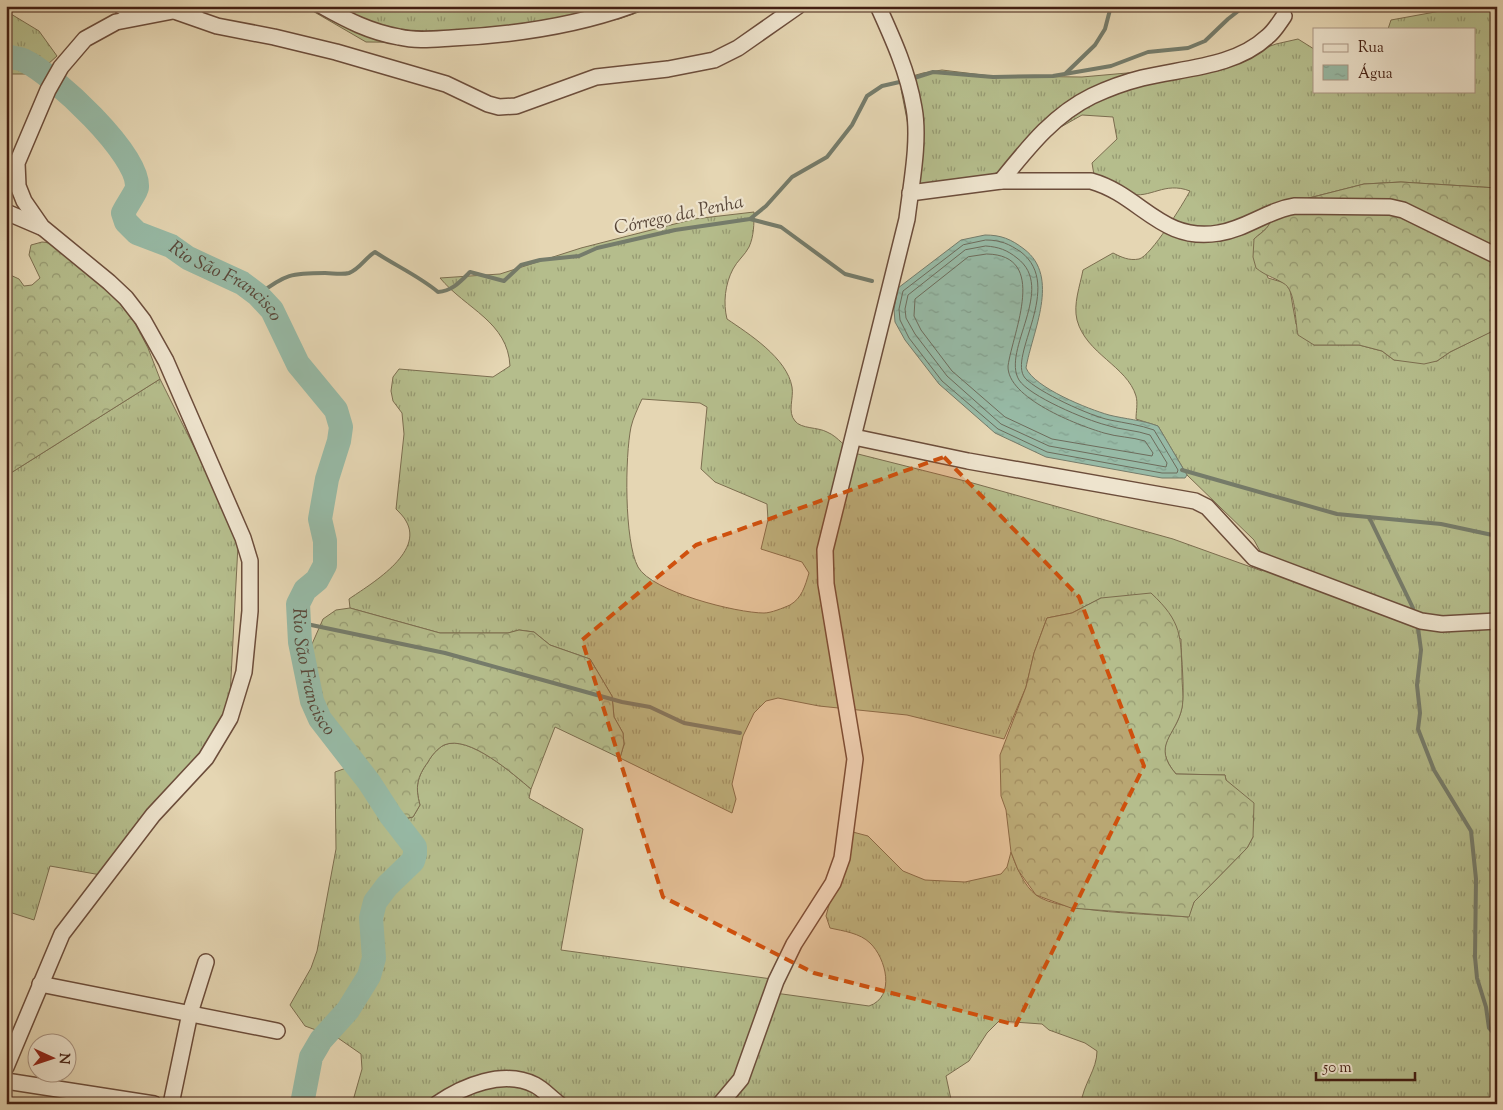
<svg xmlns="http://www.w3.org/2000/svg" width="1503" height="1110" viewBox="0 0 1503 1110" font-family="'Sorts Mill Goudy',serif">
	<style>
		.grass { fill: url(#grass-tufts); stroke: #7c6e50; fill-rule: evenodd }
		.forest { fill: url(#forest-crowns); stroke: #7c6e50 }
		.water { fill: url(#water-ripples); stroke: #757c6b }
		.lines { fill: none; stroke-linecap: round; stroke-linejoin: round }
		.shore { stroke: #6d6c5c; stroke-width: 1 }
		.stream { stroke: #757c6b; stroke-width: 4 }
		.river { stroke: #97baa6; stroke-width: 24 }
		.minor-casing { stroke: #6c4d3b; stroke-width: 18 }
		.minor { stroke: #eee4ce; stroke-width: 15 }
		.marked { fill: #cf500d; fill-opacity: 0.2; stroke: #cf500d; stroke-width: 4; stroke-dasharray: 10 6; stroke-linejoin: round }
		.labels { text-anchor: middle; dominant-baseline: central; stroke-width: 4.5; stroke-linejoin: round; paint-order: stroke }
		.water-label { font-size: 19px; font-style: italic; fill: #584638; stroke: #eee4ce }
	</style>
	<defs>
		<pattern id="grass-tufts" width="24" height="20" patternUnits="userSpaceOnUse" patternTransform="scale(1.25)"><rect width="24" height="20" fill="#b5bd8c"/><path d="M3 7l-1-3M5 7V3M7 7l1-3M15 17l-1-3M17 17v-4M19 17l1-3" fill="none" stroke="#959971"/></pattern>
		<pattern id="forest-crowns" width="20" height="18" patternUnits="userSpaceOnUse" patternTransform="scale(1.25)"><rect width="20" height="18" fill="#b5bd8c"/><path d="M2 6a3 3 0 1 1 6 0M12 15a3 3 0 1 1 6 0" fill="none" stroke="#959971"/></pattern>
		<pattern id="water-ripples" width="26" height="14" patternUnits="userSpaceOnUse" patternTransform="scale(1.25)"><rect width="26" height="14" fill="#97baa6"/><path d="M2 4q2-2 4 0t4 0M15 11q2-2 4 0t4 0" fill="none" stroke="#839f8e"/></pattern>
	</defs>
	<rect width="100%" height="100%" fill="#e5d6b3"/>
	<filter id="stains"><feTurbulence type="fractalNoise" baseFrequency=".004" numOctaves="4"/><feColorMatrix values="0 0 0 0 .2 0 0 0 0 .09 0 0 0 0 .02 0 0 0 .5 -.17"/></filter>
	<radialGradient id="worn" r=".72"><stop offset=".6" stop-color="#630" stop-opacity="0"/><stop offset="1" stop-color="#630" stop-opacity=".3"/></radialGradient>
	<g class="grass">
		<path d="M304,6H656L619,19L488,43L366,42Z"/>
		<path d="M1468,6H1497V188L1401,182L1364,184L1305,199L1271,221L1268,227L1254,239L1268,278L1285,283L1290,290L1296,324L1314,345H1359L1382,351L1394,360L1437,361L1450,352L1492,331L1497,322V1104H1081C1083,1084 1097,1070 1097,1051L1085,1043L1049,1030L1042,1024L999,1021L987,1033L969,1061L946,1076L952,1104H352L362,1069L361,1054L338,1038L305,1026L290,1005L311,968L317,951L336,849L335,772L349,767L365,790L377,793L403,819L413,817L420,805C415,787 417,777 428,762C431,756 438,748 444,745C469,734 514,775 531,789L529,798L583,829L561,950L779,980L775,993L869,1006C896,997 886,958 870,943C860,933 843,931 830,928L826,916L849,831L868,836L903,871L925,880L965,882L1001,874L1007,867L1011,852C1016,866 1024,886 1036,895C1059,913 1156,914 1188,917L1194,902L1247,848L1253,837L1239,792L1226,780L1225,775L1176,774C1150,743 1177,736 1182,707C1185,685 1181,661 1181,639L1101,598L1072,613L1047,618L1034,653L1026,687L1004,739L907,715L819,706L778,698L766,701L754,713L743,736L732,784L736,799L732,813L620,758L624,744L623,733L614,717L612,696L590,659L550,645L534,632L519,630L508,633H440L350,608L349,599C369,585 425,553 406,521C404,517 400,513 396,509L404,434L402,413L393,401L391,391L393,377L399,369L493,377L510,366C508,322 466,309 440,278L500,274L581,248L694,219L754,212C754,224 754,236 749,247C745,255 737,261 733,269C725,284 723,303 727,319C749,334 787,358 792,387C794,398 787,412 795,421C801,429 818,427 827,432C839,437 844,448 858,454L969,482L1173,539L1262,571L1266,562L1254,540L1187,475L1158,426L1136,419C1136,412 1138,403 1136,396C1127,366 1086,354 1077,320C1073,304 1080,286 1083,270L1113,253C1121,257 1129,261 1139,259C1151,256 1183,204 1190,191C1164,181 1151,199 1129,194C1117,191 1104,181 1094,175L1092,163L1117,139L1113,117L1082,115L1052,132L1011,169L967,181L910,188L908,125L901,89L909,77L923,73L942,70L991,76L1082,77L1217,65L1276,44L1298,39L1314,49V91H1474V29H1388L1391,20ZM642,399L700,403L707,407L701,469L715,482L767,504L768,520L761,549L802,562L809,573C805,586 802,598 790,605C783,608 771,613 764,613C737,613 652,592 638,567C624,541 625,456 631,427C633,418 638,408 642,399Z"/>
		<path d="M6,11L39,31L57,56L37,74H6Z"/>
		<path d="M160,379L231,521L238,545L228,735L101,875L50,866L34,920L6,911V476Z"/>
	</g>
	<g class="forest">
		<path d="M1401,182L1497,188V322L1493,331L1450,352L1437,361L1424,364L1394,360L1382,351L1359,345H1314L1298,335C1295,322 1296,289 1283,283C1273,277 1266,276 1256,268L1253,257L1254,239C1263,231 1272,227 1271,214L1305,199L1364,184Z"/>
		<path d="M42,242L53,243L102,283L129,312L148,348L160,379L6,476V273L19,279L24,286L32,285L40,278L29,255L31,245Z"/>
		<path d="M1151,593C1182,622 1181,636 1182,676C1182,686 1184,698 1182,708C1176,736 1151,745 1176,774L1225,775L1226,780L1254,803L1253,837L1247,848L1194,902L1189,917L1071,908L1036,895L1018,870L1011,852L1006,810L1001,796L1000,755L1026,687L1034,653L1047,618L1072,613L1101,598Z"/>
		<path d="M350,608L440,633H508L519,630L534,632L550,645L590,659L612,696L614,717L623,733L624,744L620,758L555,727L531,789C514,775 469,734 444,745C438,748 431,756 428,762C417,777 415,787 420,805L413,817L403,819L377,793L365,790L356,779L349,767L346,751L321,715V703L316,687L308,676L305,660L323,619L336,610Z"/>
	</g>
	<path class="water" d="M985,235C1001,235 1011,239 1024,249C1061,277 1032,332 1026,368C1035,388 1088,409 1109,415C1125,419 1142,420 1158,426L1187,475L1185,478H1162L1046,457L995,433L939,384L905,340L895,322L894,309L898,288L961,240Z"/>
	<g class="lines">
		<g class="shore">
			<path d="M986,240C1001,240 1009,244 1021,252C1065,286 1007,356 1025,378C1038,392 1090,416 1110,420C1125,423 1140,425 1154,430L1178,470L1177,473H1162L1047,452L998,429L942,381L909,338L900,320L899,309L903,291L963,245Z"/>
			<path d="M986,246C999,247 1007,250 1017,258C1057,288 1001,350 1019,380C1029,396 1086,420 1106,425C1120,430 1136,430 1150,435L1167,463L1166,467L1049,446L1001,424L947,376L915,334L906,318L905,309L908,295L965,250Z"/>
			<path d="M987,254C1049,255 1013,331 1008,366C1007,398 1077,425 1104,433C1117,437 1132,437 1145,441L1153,453L1152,456L1052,439L1005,417L952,371L921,330L914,316L915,299L968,257Z"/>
		</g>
		<g class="stream">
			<path d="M1066,73L1095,45L1105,29L1111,6"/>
			<path d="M911,79L933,72L993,77L1053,76L1111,66L1148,52L1188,48L1205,41L1228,19L1242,8L1250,6"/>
			<path d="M750,219L781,227L845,274L872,281"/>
			<path d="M258,295C285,274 292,273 325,273C332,273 342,275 349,273C360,269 365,258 375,252C396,266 419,276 438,292C452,291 460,282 470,272L504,281L521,265L540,260L579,256L597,248L675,230L750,219L766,206L792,177L827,157L852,125L867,96L882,86L904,81"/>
			<path d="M1182,470L1337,514L1441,524L1497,536"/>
			<path d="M1369,517L1413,608"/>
			<path d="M297,622L445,653L622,702L650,707L684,723L740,733"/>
			<path d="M1418,628L1421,650L1417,685L1420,713L1418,729L1434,770L1471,831L1476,879L1475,957L1477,978L1486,1007L1489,1028L1497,1037"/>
		</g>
		<path class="river" id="s1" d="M6,56C12,58 20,58 25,61C54,75 139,154 137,187C137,191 125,208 123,213L126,222L137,233L171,246L188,258L242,283L258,295L272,310L298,364L336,410L341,427L339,441L327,479L320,519L325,541V565L317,580L305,590L298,604L300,642L312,701L320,719L369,782L391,816L415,847V854L413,861L387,886L375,902L371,918L374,958L369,976L348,1010L321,1040L311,1057L302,1104"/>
		<defs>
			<g id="minor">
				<path d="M121,6L138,16"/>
				<path d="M322,6C347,20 370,32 399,37C416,41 434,39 452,38C510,35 575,26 630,6"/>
				<path d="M177,12L217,26L274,37L336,52L446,84L488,104L499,107L516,106L596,77L668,69L714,60L738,48L798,6"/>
				<path d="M1001,181C1027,149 1053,115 1092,96C1107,89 1126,82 1142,78C1183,68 1235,67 1267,37C1274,32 1279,23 1284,16"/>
				<path d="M910,193L1001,181H1091C1141,195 1161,243 1219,233C1246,229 1268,210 1295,206L1390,207L1403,210L1497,256"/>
				<path d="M6,212L41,227"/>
				<path d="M854,437L968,461L1195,501L1207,507L1254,558L1421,621L1442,624L1497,621"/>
				<path d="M40,984L277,1031"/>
				<path d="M6,1067L62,934L153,815L206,758L230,718L244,672L250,611V561L243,538L166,361L143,320L126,298L109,282L42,227L24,201L18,186L17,163L48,90L61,67L85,39L116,22L199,6"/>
				<path d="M6,1081L154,1104"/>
				<path d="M171,1104L190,1013L206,962"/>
				<path d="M437,1104C463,1086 503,1069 535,1085C543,1089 551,1098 559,1104"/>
				<path d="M720,1104L741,1079L776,981L794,944L833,883L842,858L855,759L826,584L825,550L907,219C911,185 920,141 914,108C908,72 893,39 878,6"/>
			</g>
		</defs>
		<use href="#minor" class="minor-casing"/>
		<use href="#minor" class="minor"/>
	</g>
	<path class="marked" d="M944,457L1079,597L1144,766L1016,1025L814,973L663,897L582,640L696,545Z"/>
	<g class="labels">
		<g class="water-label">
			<text transform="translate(679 216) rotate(-12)">Córrego da Penha</text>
			<text stroke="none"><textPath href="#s1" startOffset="349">Rio São Francisco</textPath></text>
			<text stroke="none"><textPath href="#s1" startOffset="801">Rio São Francisco</textPath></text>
		</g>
	</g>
	<rect width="1503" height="1110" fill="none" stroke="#e5d6b3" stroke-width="25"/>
	<rect x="8" y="8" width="1488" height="1095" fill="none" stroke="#431f13" stroke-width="2.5"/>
	<rect x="12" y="12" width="1478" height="1085" fill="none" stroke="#431f13"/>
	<rect x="1313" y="28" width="162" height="65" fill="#eee4ce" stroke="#aa9583"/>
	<rect x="1323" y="44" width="25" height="8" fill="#eee4ce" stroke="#aa9583"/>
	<text x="1358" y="52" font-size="15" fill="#431f13">Rua</text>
	<rect x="1323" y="65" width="25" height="15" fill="url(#water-ripples)" stroke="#aa9583"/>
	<text x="1358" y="78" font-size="15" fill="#431f13">Água</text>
	<g transform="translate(52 1058) rotate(93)"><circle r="24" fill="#eee4ce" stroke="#aa9583"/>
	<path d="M0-4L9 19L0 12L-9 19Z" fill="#8f2418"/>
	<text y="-8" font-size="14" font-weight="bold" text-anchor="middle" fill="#431f13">N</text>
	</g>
	<path d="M1316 1072v8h99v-8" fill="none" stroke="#431f13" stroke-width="2.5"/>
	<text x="1323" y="1072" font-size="15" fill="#431f13" stroke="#eee4ce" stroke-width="4" paint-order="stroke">50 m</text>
	<rect width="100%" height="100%" filter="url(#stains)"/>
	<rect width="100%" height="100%" fill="url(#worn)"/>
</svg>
